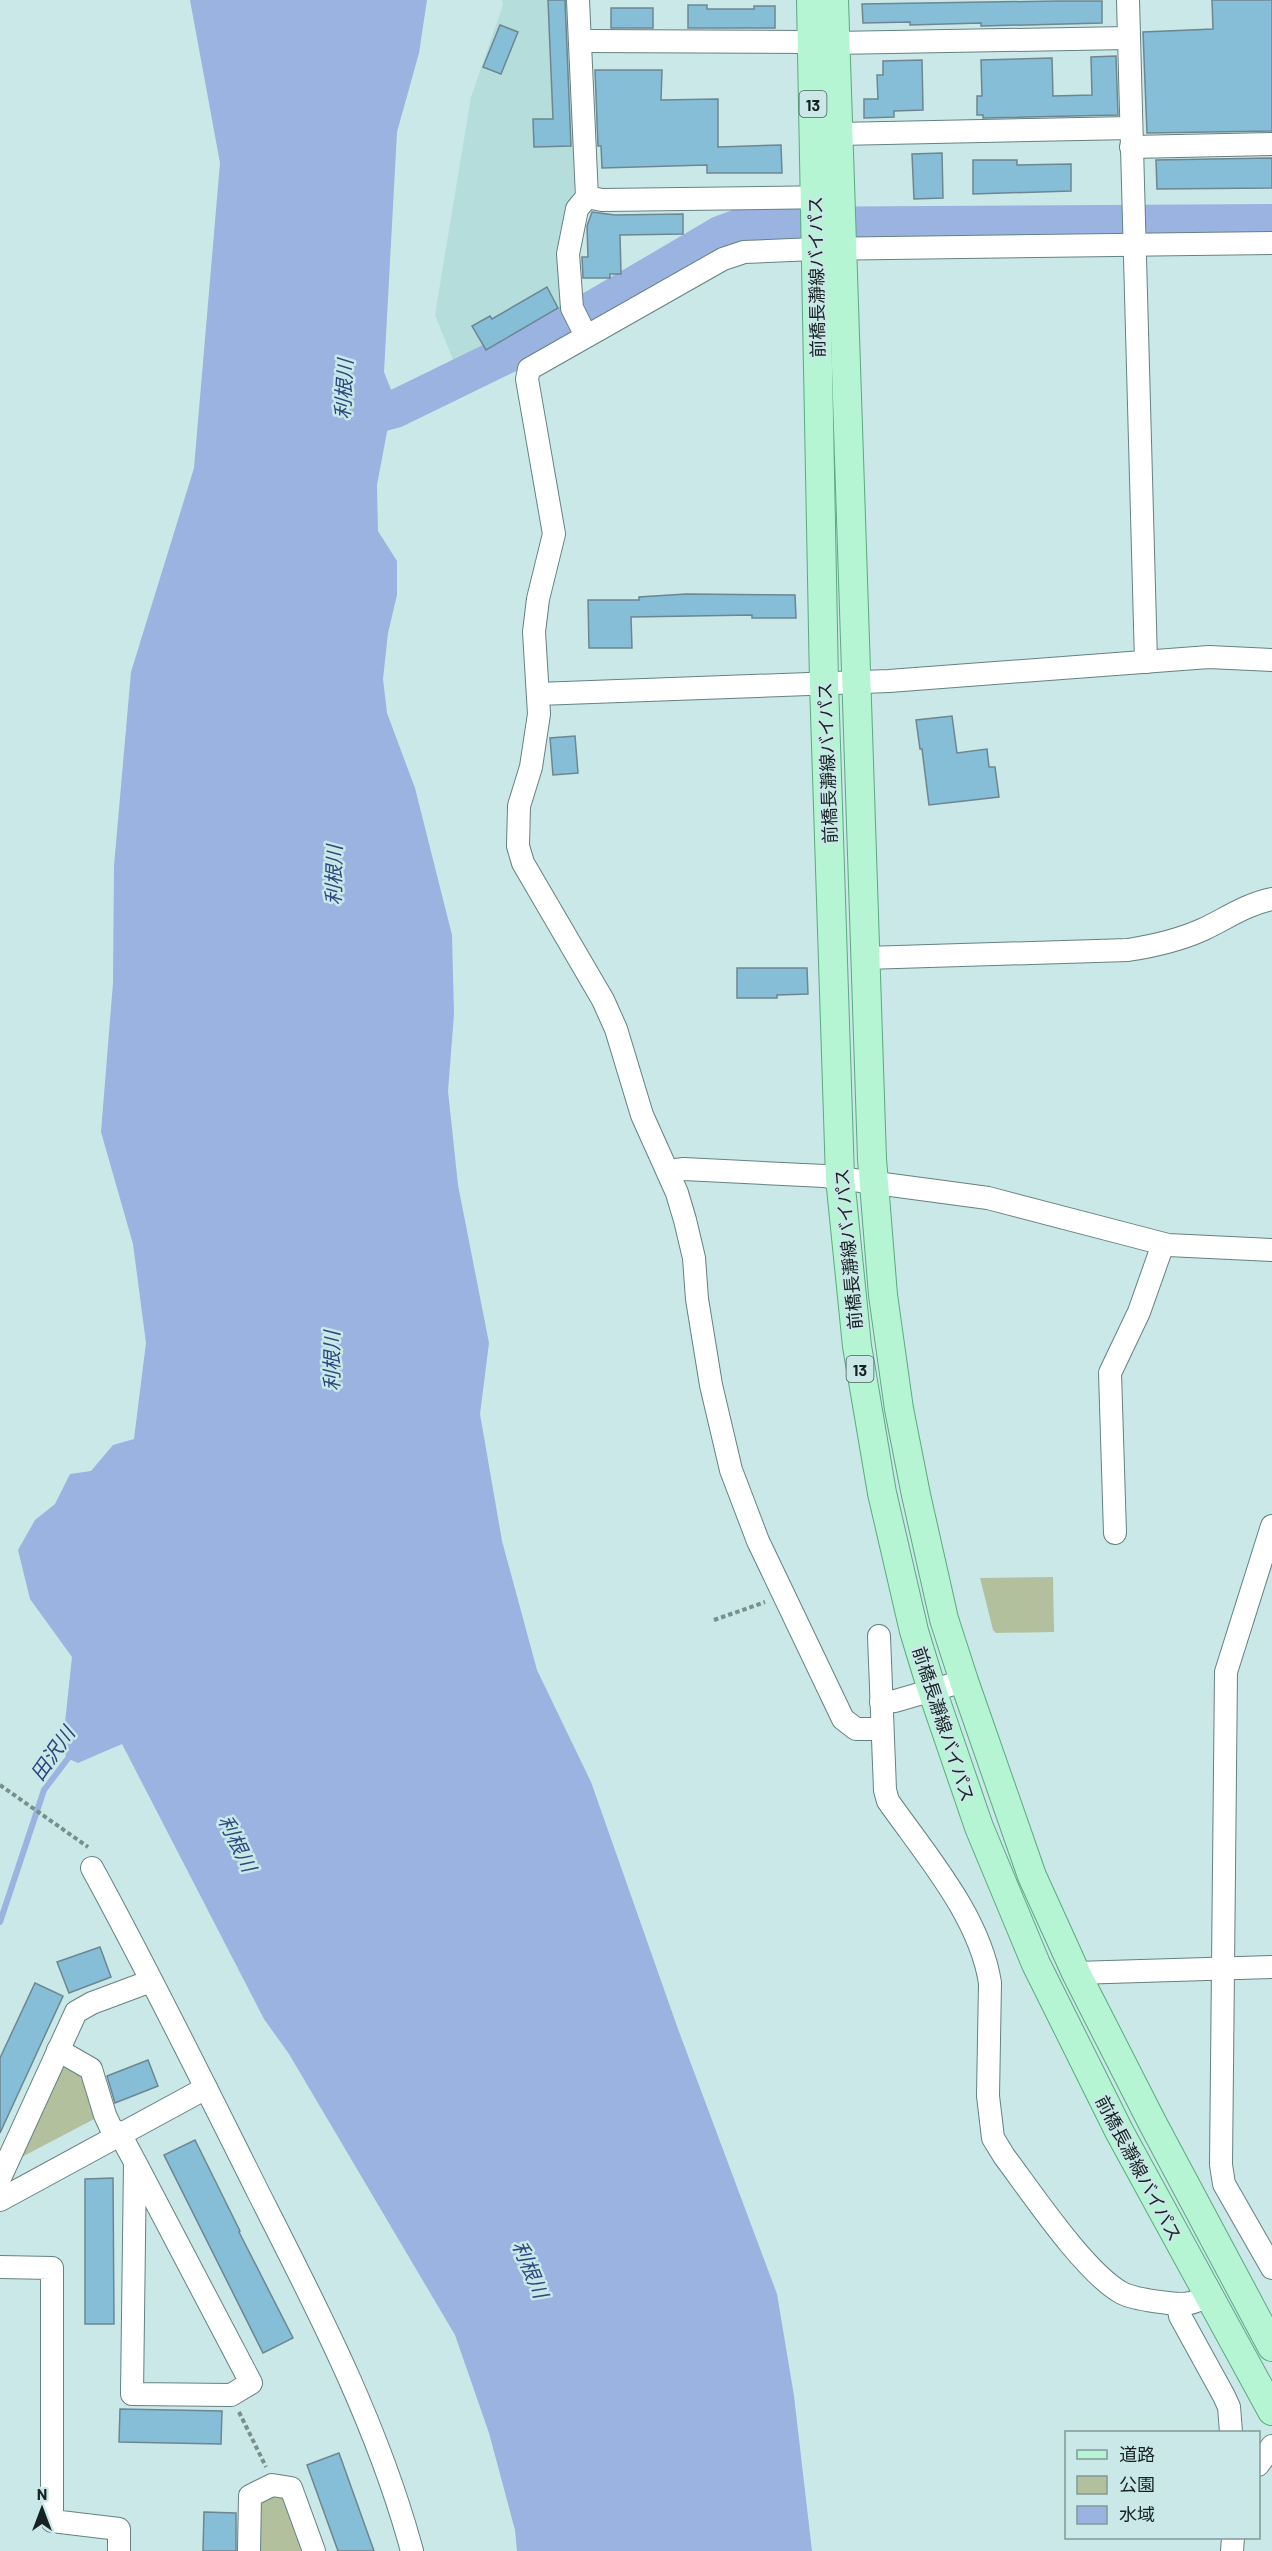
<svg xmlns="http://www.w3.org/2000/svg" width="1272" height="2551" viewBox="0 0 1272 2551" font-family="Barlow,'Noto Sans JP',sans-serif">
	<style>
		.built { fill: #b5dddb }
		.green { fill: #b3c09d }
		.water { fill: #9bb3e0 }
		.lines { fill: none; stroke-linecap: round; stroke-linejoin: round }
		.stream { stroke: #9bb3e0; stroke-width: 6 }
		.river { stroke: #9bb3e0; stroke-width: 38 }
		.building { fill: #86bed8; stroke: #6d8691; stroke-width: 1.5 }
		.minor-casing { stroke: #658281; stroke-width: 24 }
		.major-casing { stroke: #5da882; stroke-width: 30 }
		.path { stroke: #798f8e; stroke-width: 4; stroke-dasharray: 4.5 3; stroke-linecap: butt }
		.minor { stroke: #fff; stroke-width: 22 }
		.major { stroke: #b5f5d3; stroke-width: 28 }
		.labels { text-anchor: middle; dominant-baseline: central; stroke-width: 5; stroke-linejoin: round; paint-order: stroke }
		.shield { fill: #c9e8e7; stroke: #4c5e5d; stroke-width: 1.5 }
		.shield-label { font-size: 16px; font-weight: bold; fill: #172322 }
		.street-label { font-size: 18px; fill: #172322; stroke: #c9e8e7 }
		.water-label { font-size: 20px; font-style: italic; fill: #2b477f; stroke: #c9e8e7 }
	</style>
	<rect width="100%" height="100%" fill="#c9e8e7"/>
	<path class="built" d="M502,0H569L576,182L562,251V312L456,367L435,315L471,97L503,5Z"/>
	<g class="green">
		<path d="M1053,1577L1054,1632L996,1633L993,1630L980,1578Z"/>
		<path d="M61,2059L87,2074L98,2117L16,2160Z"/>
		<path d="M268,2494L277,2497L288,2496L308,2551H254V2501Z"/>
	</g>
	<path class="water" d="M190,0H427L419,53L397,132L384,372L392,392L395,409L389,421L377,485L378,531L397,561V595L388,633L383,679L387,713L415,788L452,935L454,1014L448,1091L458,1185L489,1343L480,1414L502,1541L537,1670L591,1782L678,2029L777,2294L794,2396L812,2551H517L515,2530L489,2433L455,2335L289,2054L264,2019L122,1744L78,1763L69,1759L62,1751L72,1657L30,1599L18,1550L35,1520L55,1504L70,1474L91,1471L113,1445L134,1439L146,1343L133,1244L101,1132L113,983L114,866L131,672L194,468L220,163Z"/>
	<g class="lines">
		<path class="stream" d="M0,1922L44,1790L72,1753"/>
		<path class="river" d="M347,425L362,418L395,409L565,326L722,234L744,226L1272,223"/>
	</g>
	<g class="building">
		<path d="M548,0H565L571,146L534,147L533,119H553Z"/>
		<path d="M1212,0H1272V131L1147,133L1143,32L1213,29Z"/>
		<path d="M1057,1H1102V23L981,26V23L910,25V22L863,23L862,4Z"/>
		<path d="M688,5H707V9H754V6H775V28H688Z"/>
		<rect x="611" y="8" width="42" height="20"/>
		<path d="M500,25L518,32L501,74L483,67Z"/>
		<path d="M1116,56L1118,115L983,118V115H977V96H982L981,60L1052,58L1053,96L1092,95L1091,57Z"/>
		<path d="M922,60L923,110L894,111V117L864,118V99H878L877,75H883V61Z"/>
		<path d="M595,70H662L661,100L718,99V147L781,145L782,173H707V165L602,168L601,146H598Z"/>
		<path d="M942,153L943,198L914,199L912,154Z"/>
		<path d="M1272,158V188L1157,189L1156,160Z"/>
		<path d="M973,160H1017V165L1071,164V191L973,194Z"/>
		<path d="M592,212L615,215L683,214V234L620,235L621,274H610V278H583L582,257H588L587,226Z"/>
		<path d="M547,287L558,308L486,350L472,326L490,316L492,319Z"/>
		<path d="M686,594L795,595L796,618H752V615L631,617L632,648H589L588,600H639V597Z"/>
		<path d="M952,716L957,753L987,749L989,767H995L999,797L929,805L922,749H920L916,720Z"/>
		<path d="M575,736L578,773L553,775L550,738Z"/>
		<path d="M737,968H807L808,994L777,995V998H737Z"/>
		<path d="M100,1947L111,1977L69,1993L57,1962Z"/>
		<path d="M35,1983L63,1996L0,2133V2058Z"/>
		<path d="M148,2060L158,2086L115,2103L107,2076Z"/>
		<path d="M195,2140L240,2231L239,2232L293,2338L263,2353L164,2155Z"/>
		<path d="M113,2178L114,2324H85V2179Z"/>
		<path d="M120,2409L222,2411L221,2444L119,2442Z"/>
		<path d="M339,2453L374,2551H338L307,2465Z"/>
		<path d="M204,2512L236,2513V2551H203Z"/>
	</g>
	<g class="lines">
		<defs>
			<g id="minor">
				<path d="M578,0L587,197L602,200L832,197"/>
				<path d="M1128,0L1146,662"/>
				<path d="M580,41L812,42"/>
				<path d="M834,43L1128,38"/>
				<path d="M838,134L1131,128"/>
				<path d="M1131,147L1272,144"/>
				<path d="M586,336L572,308L568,254L577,209L587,197"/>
				<path d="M538,694L889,681L1209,657L1272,660"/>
				<path d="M865,958L1128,950C1154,946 1180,940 1204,929C1227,918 1247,904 1272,899"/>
				<path d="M668,1171L684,1169L824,1176L988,1198L1168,1245L1272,1250"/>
				<path d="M1272,1526L1226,1672L1221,2165L1224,2184L1272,2268"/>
				<path d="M1115,1533L1110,1373L1139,1312L1163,1244"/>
				<path d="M879,1636L885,1790L888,1801C926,1855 980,1917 990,1983L988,2096L993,2138L1004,2156C1031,2192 1085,2273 1122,2293C1133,2299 1178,2306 1190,2303C1196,2302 1202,2298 1207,2296"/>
				<path d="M881,1702L895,1701L964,1681"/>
				<path d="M882,1729H856L843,1719L758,1541L731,1470L711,1385L697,1299L694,1258L685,1220L677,1193L642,1115L616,1029L603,1000L523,863L518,846L519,806L531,767L539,714L534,632L538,599L554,534L527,379L529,369L723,259L744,252L815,249L1272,243"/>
				<path d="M92,1868C150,1974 204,2084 258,2192C317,2308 378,2425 412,2551"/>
				<path d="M1076,1973L1272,1967"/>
				<path d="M58,2050L91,2069L105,2115L111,2128L120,2134L135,2162L251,2383L231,2395L132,2394L135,2162"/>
				<path d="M0,2178L76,2012L92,2003L151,1981"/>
				<path d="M0,2200L206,2088"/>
				<path d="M0,2267L52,2268V2521L119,2529V2551"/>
				<path d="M1178,2304L1180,2316L1224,2396L1229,2407L1231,2432"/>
				<path d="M1258,2465L1272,2446"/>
				<path d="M249,2551L250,2496L272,2485L291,2488L314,2551"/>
				<path d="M1232,2551L1233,2538"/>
			</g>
			<g id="major">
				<path d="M811,0L824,683L840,1178L857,1346L882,1493L914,1631L932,1690L979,1827L1036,1964L1119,2131L1272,2411"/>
				<path d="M834,0L872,1159L883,1295L899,1409L916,1495L944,1619L964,1681L1032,1876L1076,1973L1153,2124L1272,2347"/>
			</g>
		</defs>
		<use href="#minor" class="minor-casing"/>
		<use href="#major" class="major-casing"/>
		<g class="path">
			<path d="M714,1620L765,1602"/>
			<path d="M0,1785L88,1847"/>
			<path d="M239,2412L266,2467"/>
		</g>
		<use href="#minor" class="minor"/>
		<use href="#major" class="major"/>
	</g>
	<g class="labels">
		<g class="shield">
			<rect x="799.5" y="91" width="27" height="26" rx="4.5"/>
			<rect x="846.5" y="1356" width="27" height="26" rx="4.5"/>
		</g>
		<g class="shield-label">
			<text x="813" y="104">13</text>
			<text x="860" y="1369">13</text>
		</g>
		<g class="street-label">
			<text transform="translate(816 277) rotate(-91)">前橋長瀞線バイパス</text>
			<text transform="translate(827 763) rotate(-92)">前橋長瀞線バイパス</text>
			<text transform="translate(848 1249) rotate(-95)">前橋長瀞線バイパス</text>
			<text transform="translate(944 1724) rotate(72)">前橋長瀞線バイパス</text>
			<text transform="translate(1139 2168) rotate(62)">前橋長瀞線バイパス</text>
		</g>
		<g class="water-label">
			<text transform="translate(343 389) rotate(-87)">利根川</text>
			<text transform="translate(333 875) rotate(-89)">利根川</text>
			<text transform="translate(331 1361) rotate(-90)">利根川</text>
			<text transform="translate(52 1753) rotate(-55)">田沢川</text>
			<text transform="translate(238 1843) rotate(64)">利根川</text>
			<text transform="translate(531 2269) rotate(67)">利根川</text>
		</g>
	</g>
	<rect x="1065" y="2431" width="195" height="108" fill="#c9e8e7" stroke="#829998" stroke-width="1.5"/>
	<rect x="1077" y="2450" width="30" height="9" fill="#b5f5d3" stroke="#829998" stroke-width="1.5"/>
	<text x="1119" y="2461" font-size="18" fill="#172322">道路</text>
	<rect x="1077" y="2476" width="30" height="18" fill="#b3c09d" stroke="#829998" stroke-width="1.5"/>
	<text x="1119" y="2491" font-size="18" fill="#172322">公園</text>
	<rect x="1077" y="2506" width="30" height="18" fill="#9bb3e0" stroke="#829998" stroke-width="1.5"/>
	<text x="1119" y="2521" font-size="18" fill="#172322">水域</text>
	<g transform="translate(42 2509)" stroke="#c9e8e7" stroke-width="4.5" paint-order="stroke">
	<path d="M0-4.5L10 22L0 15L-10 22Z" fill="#172322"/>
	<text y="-9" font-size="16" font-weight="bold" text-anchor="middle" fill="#172322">N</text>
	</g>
</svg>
